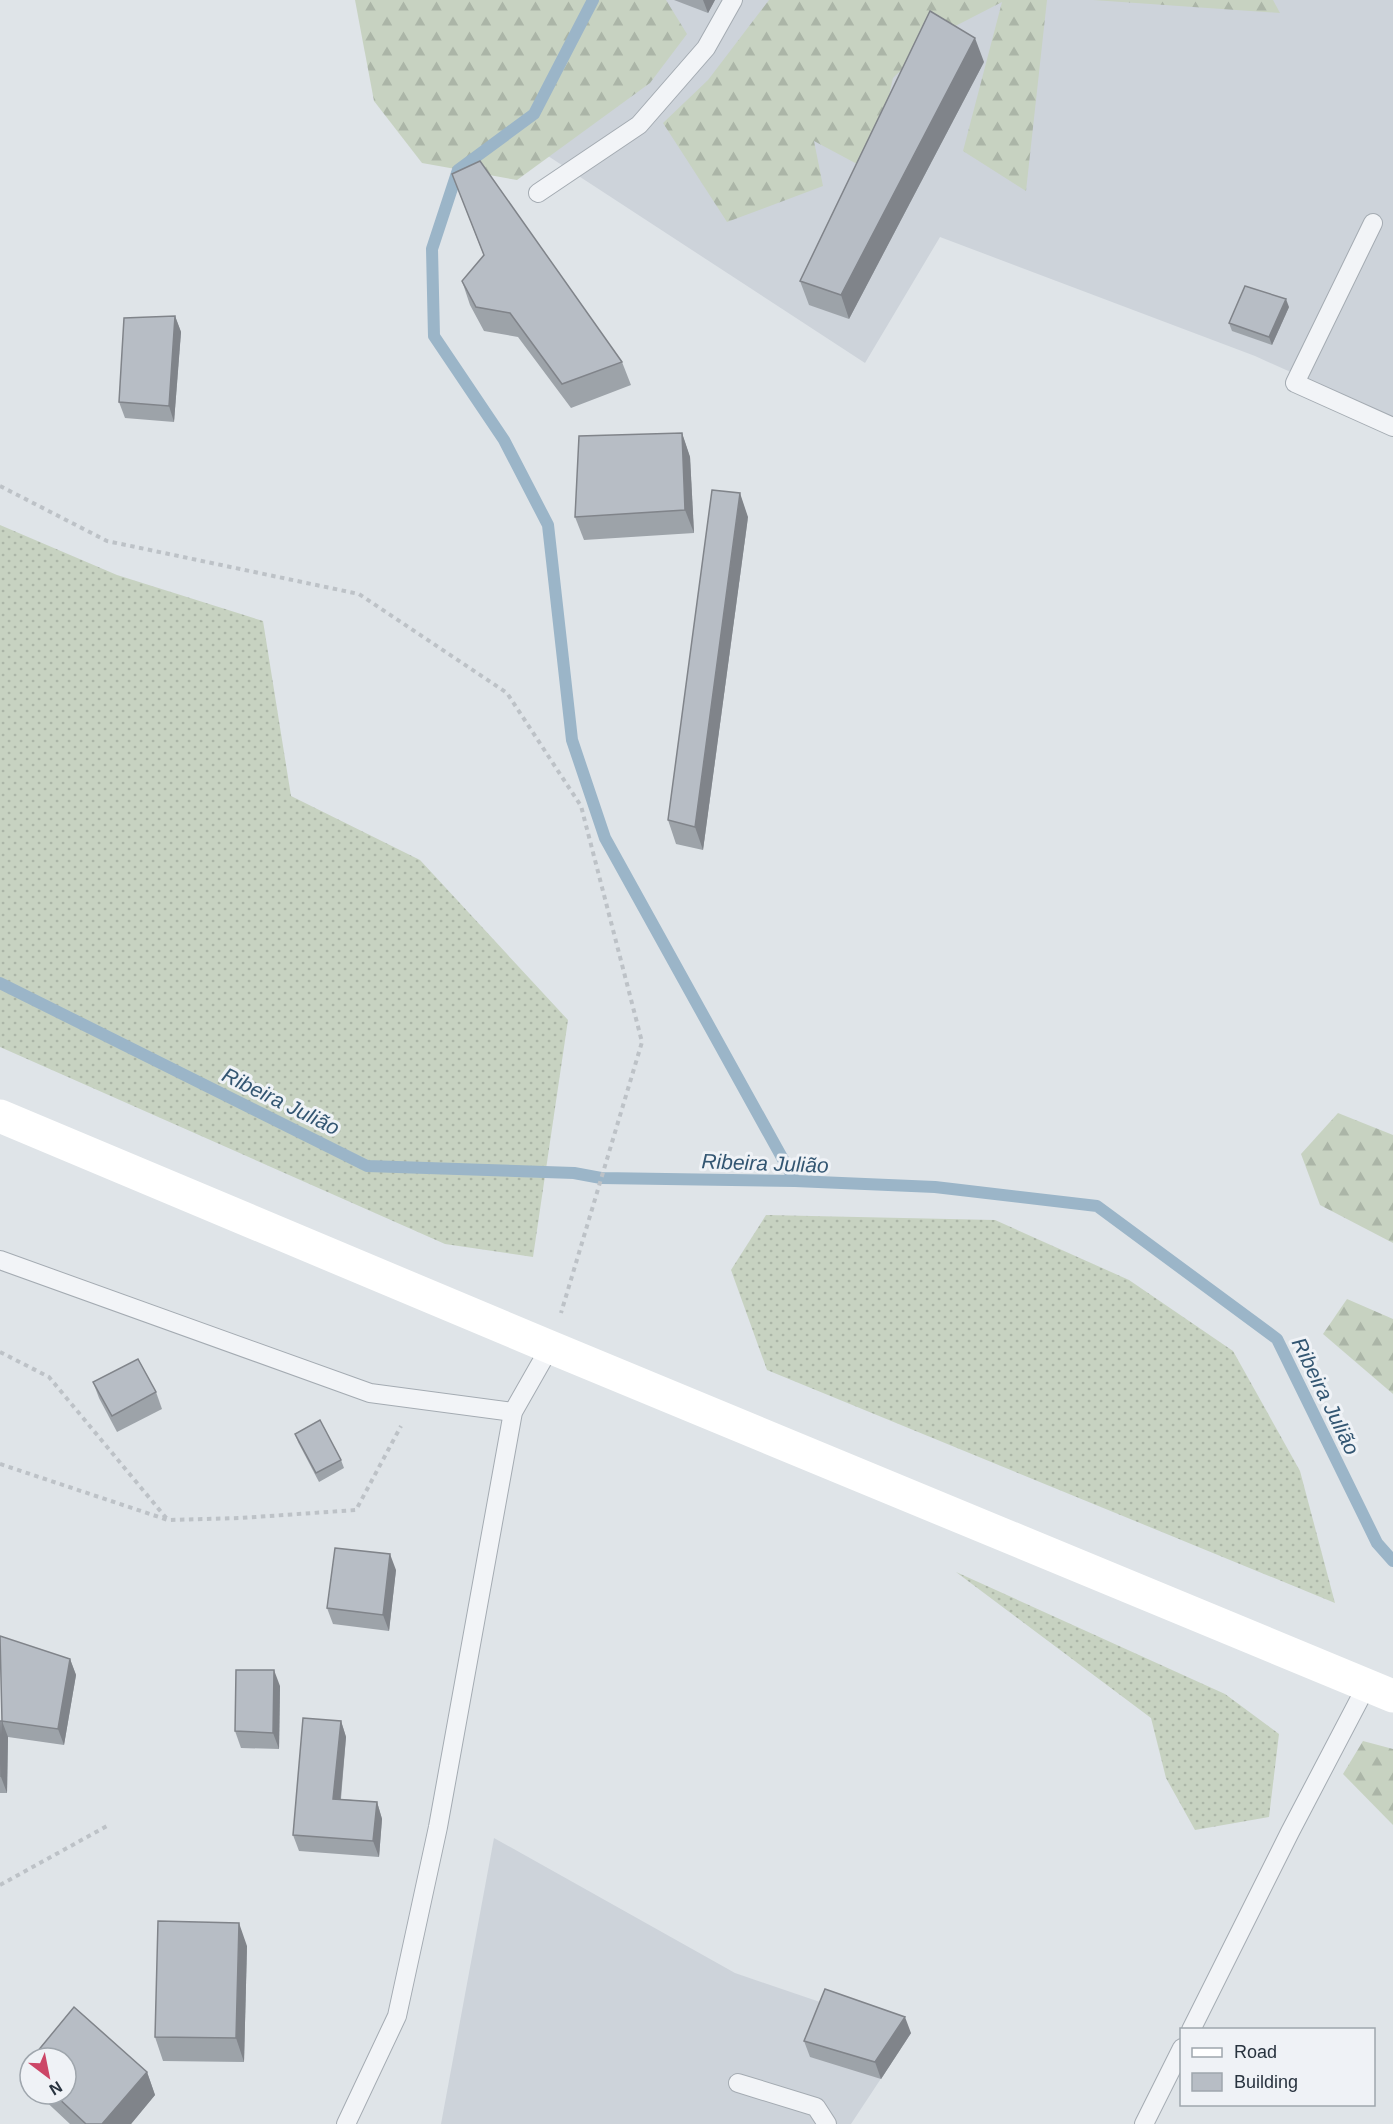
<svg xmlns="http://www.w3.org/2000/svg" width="1393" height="2124" viewBox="0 0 1393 2124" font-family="Arial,sans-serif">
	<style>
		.built { fill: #cdd3da }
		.grass { fill: url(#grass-dots) }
		.forest { fill: url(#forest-firs) }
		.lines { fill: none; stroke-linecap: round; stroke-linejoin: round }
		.stream { stroke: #9bb5c8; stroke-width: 12 }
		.lane-casing { stroke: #a4abb2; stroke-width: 20 }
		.path { stroke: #bdc2c7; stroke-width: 4; stroke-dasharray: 4.5 4.5; stroke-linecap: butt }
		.lane { stroke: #f2f4f7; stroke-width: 18 }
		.secondary { stroke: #fff; stroke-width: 33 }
		.wall { fill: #9da3a9 }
		.shaded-wall { fill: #80848a }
		.building { fill: #b7bdc5; stroke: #80848a; stroke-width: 1.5 }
		.labels { text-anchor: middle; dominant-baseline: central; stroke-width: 6; stroke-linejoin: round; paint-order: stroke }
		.water-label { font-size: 21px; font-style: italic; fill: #335672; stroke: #eff2f6 }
	</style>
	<defs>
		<pattern id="grass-dots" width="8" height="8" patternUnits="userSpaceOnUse" patternTransform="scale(1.5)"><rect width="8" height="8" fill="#c7d2c1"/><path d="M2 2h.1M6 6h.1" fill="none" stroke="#abb5a7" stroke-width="1.8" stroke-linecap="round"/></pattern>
		<pattern id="forest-firs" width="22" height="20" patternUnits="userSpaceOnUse" patternTransform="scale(1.5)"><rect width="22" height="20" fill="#c7d2c1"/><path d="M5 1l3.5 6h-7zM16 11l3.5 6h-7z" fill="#abb5a7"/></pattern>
	</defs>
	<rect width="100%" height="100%" fill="#dfe4e8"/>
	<g class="built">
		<path d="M624,0H1393V418L1255,356L940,237L865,363L545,154Z"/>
		<path d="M494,1838L735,1973L911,2033L851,2124H441Z"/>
	</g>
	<g class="grass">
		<path d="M0,525L117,575L263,621L291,796L420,860L568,1020L533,1257L445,1244L0,1047Z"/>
		<path d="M766,1215L995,1220L1129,1280L1233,1351L1300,1471L1335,1603L767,1370L731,1270Z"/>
		<path d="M956,1572L1225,1694L1279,1734L1269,1817L1195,1830L1166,1778L1151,1718Z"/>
	</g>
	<g class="forest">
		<path d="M355,0H666L687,34L650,83L517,180L422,163L374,101Z"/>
		<path d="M769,0H1047L1026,191L963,151L1002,2L938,35L893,78L872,172L814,141L823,186L727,222L663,123L708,80Z"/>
		<path d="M1093,0H1273L1280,13Z"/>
		<path d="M1338,1113L1393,1135V1243L1320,1205L1301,1154Z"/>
		<path d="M1347,1299L1393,1319V1394L1323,1334Z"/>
		<path d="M1363,1741L1393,1749V1825L1343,1774Z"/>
	</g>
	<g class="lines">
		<g class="stream">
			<path d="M593,0L534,114L458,170L432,249L434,336L504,440L548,525L572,740L605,838L795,1181"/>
			<path d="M0,983L367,1166L574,1173L601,1178L795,1181L935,1187L1097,1206L1277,1339L1377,1543L1393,1561"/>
		</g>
		<defs>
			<g id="lane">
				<path d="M538,193L639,125L706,48L733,0"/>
				<path d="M1373,223L1295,383L1393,427"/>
				<path d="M0,1260L370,1393L513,1412"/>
				<path d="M1191,2030L1290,1832L1367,1685"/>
				<path d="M738,2083L816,2107L827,2124"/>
				<path d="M346,2124L397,2016L438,1827L513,1412L550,1347"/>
				<path d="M1144,2124L1182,2048"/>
			</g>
		</defs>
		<use href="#lane" class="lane-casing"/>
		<g class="path">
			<path d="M0,486L107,541L359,594L507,693L581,806L642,1042L561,1313"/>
			<path d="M0,1352L49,1377L167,1519"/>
			<path d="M0,1464L168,1520L241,1518L356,1510L401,1426"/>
			<path d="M0,1885L107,1826"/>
		</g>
		<use href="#lane" class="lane"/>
		<path class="secondary" d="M0,1116L550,1347L1393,1696"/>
	</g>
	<g class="wall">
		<path d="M674,0H715L708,13Z"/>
		<path d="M984,62L849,319L809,305L800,281Z"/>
		<path d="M452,174L622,362L631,385L571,408L518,337L484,331L470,305L462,281L484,256Z"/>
		<path d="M1289,307L1272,345L1232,331L1229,323Z"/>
		<path d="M175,316L181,332L174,422L125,418L119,402Z"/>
		<path d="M682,433L690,457L694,533L584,540L575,517Z"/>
		<path d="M748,517L703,850L676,844L668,820Z"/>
		<path d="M93,1382L156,1392L162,1409L117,1432L99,1398Z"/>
		<path d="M295,1434L341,1460L344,1468L319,1482L298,1442Z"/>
		<path d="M396,1570L389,1631L333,1624L327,1608Z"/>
		<path d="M70,1659L76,1675L64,1745L8,1737L7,1793H0V1721H2Z"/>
		<path d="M280,1686L279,1749L241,1748L235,1731Z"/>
		<path d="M341,1721L346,1737L341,1799L377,1802L382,1819L379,1857L299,1851L293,1835Z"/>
		<path d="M247,1946L244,2062L163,2061L155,2037Z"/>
		<path d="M911,2033L881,2079L810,2057L804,2041Z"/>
		<path d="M30,2060V2081L25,2066Z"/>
		<path d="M147,2072L155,2095L131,2124H70L38,2094H66Z"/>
	</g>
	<g class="shaded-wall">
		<path d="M703,0H715L708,13Z"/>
		<path d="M975,38L984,62L849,319L841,295Z"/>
		<path d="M1286,299L1289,307L1272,345L1269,337Z"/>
		<path d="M175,316L181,332L174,422L169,406Z"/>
		<path d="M682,433L690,457L694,533L685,510Z"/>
		<path d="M740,493L748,517L703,850L695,827Z"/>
		<path d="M390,1554L396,1570L389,1631L383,1615Z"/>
		<path d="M70,1659L76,1675L64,1745L58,1729Z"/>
		<path d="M274,1670L280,1686L279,1749L273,1733Z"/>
		<path d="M2,1721L8,1737L7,1793L1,1777Z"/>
		<path d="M341,1721L346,1737L339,1815L333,1799Z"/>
		<path d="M377,1802L382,1819L379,1857L373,1841Z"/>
		<path d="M239,1923L247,1946L244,2062L236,2038Z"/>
		<path d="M905,2017L911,2033L881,2079L875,2062Z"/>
		<path d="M147,2072L155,2095L131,2124H102Z"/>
	</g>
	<g class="building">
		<path d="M930,11L975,38L841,295L800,281Z"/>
		<path d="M480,161L622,362L562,384L510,313L476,307L462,281L484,255L452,174Z"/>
		<path d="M1245,286L1286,299L1269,337L1229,323Z"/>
		<path d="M175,316L169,406L119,402L124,318Z"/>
		<path d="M682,433L685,510L575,517L579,436Z"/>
		<path d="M712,490L740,493L695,827L668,820Z"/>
		<path d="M138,1359L156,1392L112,1416L93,1382Z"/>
		<path d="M320,1420L341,1460L316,1473L295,1434Z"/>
		<path d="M335,1548L390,1554L383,1615L327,1608Z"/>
		<path d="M0,1636L70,1659L58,1729L2,1721L1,1777L0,1721H2Z"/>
		<path d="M236,1670H274L273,1733L235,1731Z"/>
		<path d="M303,1718L341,1721L333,1799L377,1802L373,1841L293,1835Z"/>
		<path d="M158,1921L239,1923L236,2038L155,2037Z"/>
		<path d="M825,1989L905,2017L875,2062L804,2041Z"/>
		<path d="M74,2007L147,2072L102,2124H86L54,2094H66V2058H32Z"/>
		<path d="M30,2060V2071L25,2066Z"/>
	</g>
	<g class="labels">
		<g class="water-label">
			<text transform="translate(281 1101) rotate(26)">Ribeira Julião</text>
			<text transform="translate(765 1163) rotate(2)">Ribeira Julião</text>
			<text transform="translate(1326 1396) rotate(64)">Ribeira Julião</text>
		</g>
	</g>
	<rect x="1180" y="2028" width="195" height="78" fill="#eff2f6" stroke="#9fa6ad" stroke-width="1.5"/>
	<rect x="1192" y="2048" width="30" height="9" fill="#ffffff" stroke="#9fa6ad" stroke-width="1.5"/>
	<text x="1234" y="2058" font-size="18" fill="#28333f">Road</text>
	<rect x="1192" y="2073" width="30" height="18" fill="#b7bdc5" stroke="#9fa6ad" stroke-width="1.5"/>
	<text x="1234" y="2088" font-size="18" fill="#28333f">Building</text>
	<g transform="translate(48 2076) rotate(148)"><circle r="28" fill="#eff2f6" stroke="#9fa6ad" stroke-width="1.5"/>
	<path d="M0-4.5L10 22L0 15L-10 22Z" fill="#cc4667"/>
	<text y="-9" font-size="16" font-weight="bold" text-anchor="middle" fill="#28333f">N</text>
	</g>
</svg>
